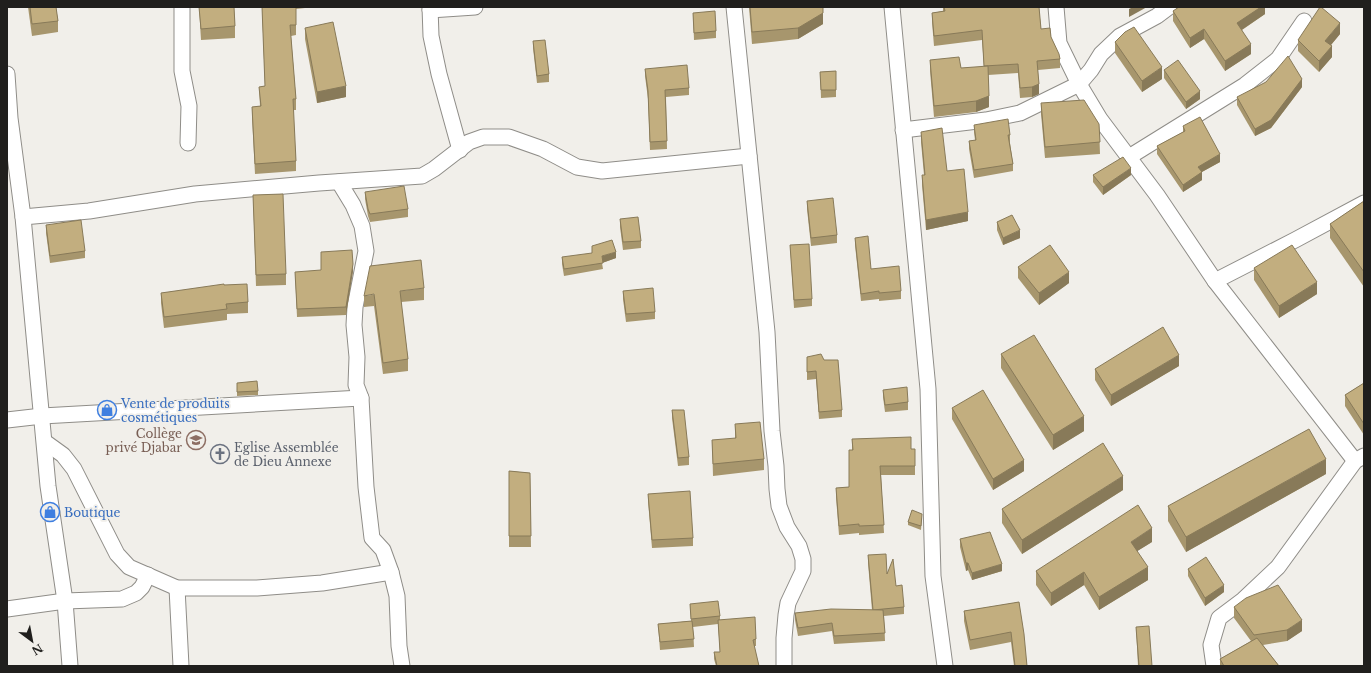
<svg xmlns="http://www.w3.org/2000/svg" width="1371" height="673" viewBox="0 0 1371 673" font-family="'Libre Baskerville',serif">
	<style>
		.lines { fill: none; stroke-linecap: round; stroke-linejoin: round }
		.minor-casing { stroke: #8f8d88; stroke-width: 17 }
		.minor { stroke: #fff; stroke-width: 15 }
		.wall { fill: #a7966d }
		.shaded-wall { fill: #887a59 }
		.building { fill: #c2ae7f; stroke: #887a59 }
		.labels { text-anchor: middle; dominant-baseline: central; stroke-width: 3.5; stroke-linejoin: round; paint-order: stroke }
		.shop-label { font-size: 12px; fill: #366cbe; stroke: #f1efea; text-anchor: start }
		.education-label { font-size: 12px; fill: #785e54; stroke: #f1efea; text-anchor: end }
		.worship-label { font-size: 12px; fill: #5b616d; stroke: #f1efea; text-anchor: start }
	</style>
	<rect width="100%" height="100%" fill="#f1efea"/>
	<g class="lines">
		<defs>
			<g id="minor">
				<path d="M182,7V71L189,106L188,143"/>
				<path d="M430,7L431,36L439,74L460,150"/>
				<path d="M734,7L767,332L772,431L776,466L777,489L779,506L787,527L799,546L803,559V571L788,603L786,615L784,638V666"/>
				<path d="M892,7L928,389L933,576L945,666"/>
				<path d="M1056,7L1059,43L1079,84L1100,119L1157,195L1215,281L1355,461"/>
				<path d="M430,10L475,7"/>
				<path d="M7,74L10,118L23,217L48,486L65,601L70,666"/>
				<path d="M903,130L986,120L1020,113L1079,84L1091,70L1101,54L1120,36L1157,16L1169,7"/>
				<path d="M1129,157L1245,85L1278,59L1304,21"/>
				<path d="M339,182L353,205L362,226L366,251L355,307L354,325L357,357L356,385L361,398L366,487L372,538L383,550L391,572L397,596L399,646L402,666"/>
				<path d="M23,217L89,211L195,194L319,183L422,176L434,169L469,142L483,137H509L543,149L577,167L602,171L749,156"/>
				<path d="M1215,281L1295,240L1364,203"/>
				<path d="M7,420L42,416L361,398"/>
				<path d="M45,442L63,455L74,469L117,554L129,567L177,588H257L322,583L391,572"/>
				<path d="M177,588L181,666"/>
				<path d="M7,609L65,601L122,599L136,593L142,587L148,575"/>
				<path d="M1214,666L1211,645L1219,618L1243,600L1278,567L1355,461L1364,456"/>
			</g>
		</defs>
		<use href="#minor" class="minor-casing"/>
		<use href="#minor" class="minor"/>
	</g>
	<g class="wall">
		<path d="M28,7H56L58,21V32L32,36Z"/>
		<path d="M199,7H234L235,26V38L201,40Z"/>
		<path d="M262,7H314L296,9V35L291,36L296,99V110H293L296,161V171L255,174L252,117V107L260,106L259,87L265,86Z"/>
		<path d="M749,7H823V24L798,39L752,44Z"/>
		<path d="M943,7H1039L1041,29L1051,37L1060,59V68L1038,70L1039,94L1032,97L1020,98L1018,73L988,75L989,107L976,112L934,117L930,71V60L961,68L984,67L982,40L934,46L932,22V13L943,11Z"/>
		<path d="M1265,7V14L1242,30L1251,54L1225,71L1204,39L1190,48L1173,21V11Z"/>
		<path d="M693,13L716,31V38L694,40Z"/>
		<path d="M305,28L346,97L317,103L305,39Z"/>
		<path d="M1340,34L1331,45L1332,57L1319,72L1298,51V40Z"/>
		<path d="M533,41L549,74V82L537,83L533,48Z"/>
		<path d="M1115,42L1162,79L1142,92L1115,53Z"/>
		<path d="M645,69L689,88V95L666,97L667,149L650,150L648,99L645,76Z"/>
		<path d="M1164,70L1200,99L1186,109L1164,78Z"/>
		<path d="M836,71V97L821,98L820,72Z"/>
		<path d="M1302,87L1271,128L1255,136L1237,105V97Z"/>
		<path d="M1041,103L1099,124L1100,154L1045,158L1041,114Z"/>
		<path d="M974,125L1010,135V143L1013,164V171L974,178L969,149V141L975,140L974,132Z"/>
		<path d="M1183,126L1220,162L1202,172V180L1183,192L1157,154V146L1183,132Z"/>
		<path d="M921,132L947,171L968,221L926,230L922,185V175H924L921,142Z"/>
		<path d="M1093,175H1131L1103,195L1093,182Z"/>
		<path d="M365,192L408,209V217L370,222L368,216L365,199Z"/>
		<path d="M253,195L286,274V285L256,286Z"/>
		<path d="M807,201L837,235V243L811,246L807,209Z"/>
		<path d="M1364,201V287L1330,238V224Z"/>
		<path d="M620,219L641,241V248L623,250L620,227Z"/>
		<path d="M997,222L1020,238L1003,245L997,230Z"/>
		<path d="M46,225L85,251V258L50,263L46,233Z"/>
		<path d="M855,238L871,269L901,291V299L879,301V299L861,301L855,245Z"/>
		<path d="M790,245L812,299V306L794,308Z"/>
		<path d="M562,257L616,258L602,263L603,269L564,276L562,264Z"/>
		<path d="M1018,267L1069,283L1039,305L1018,278Z"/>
		<path d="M1254,268L1317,294L1279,318L1254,280Z"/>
		<path d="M353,271L346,315L297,317L295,272Z"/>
		<path d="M224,285L248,302V313L227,314V320L164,328L161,303V293Z"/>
		<path d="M424,288V300L401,302L408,359V371L383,374L374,306L364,307V296Z"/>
		<path d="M623,291L655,312V319L626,322L623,299Z"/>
		<path d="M1001,354L1084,431L1053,450L1001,368Z"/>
		<path d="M807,357L842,410V417L819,419L816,379L807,380Z"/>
		<path d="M1179,366L1111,406L1095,380V369Z"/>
		<path d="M237,383L258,391V395L237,396Z"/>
		<path d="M1364,383V435L1345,406V395Z"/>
		<path d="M883,390L908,402V410L885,412L883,397Z"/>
		<path d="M952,408L1024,471L993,490L952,419Z"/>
		<path d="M672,410L689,457V465L678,466L672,418Z"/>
		<path d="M735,424L764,459V470L713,476L712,440L735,439Z"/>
		<path d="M852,439L911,449H915V475H881L884,533L859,535V533L839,535L836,497V488L849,487L852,450Z"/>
		<path d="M509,471L530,473L531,547H509Z"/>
		<path d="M1326,474L1186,552L1168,521V506Z"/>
		<path d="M1123,490L1022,554L1002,523V509Z"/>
		<path d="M648,494L693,538V546L652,548L648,501Z"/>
		<path d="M922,518L921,530L908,525V522Z"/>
		<path d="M960,539L1002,571L972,580L968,570L966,571L960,547Z"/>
		<path d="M1152,542L1137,551L1148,580L1099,610L1084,585L1051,606L1036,585V571Z"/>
		<path d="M868,555L887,574L896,586L904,607V614L884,616L885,641L834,644L832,631L798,636L795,620V613L872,610L868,563Z"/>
		<path d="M1188,569L1224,592L1205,606L1188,576Z"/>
		<path d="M1019,602L1027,666H1014L1011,642L970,650L964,621V611Z"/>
		<path d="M690,604L720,616V620L756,639V646H754L759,666H716L714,659V652H720L718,624L693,627L694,647L660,650L658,624L691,621Z"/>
		<path d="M1234,607L1302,631L1287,641L1263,645L1279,666H1220V659L1251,641L1234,618Z"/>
		<path d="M1136,627L1152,666H1138Z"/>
	</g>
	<g class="shaded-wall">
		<path d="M1133,7H1147L1129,17V9Z"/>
		<path d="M1261,7H1265V14L1237,33V23Z"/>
		<path d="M823,13V24L798,39V28Z"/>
		<path d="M1340,23V34L1325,52V41Z"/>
		<path d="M1204,29V39L1190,48V38Z"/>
		<path d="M1251,44V54L1225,71V61Z"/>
		<path d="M1332,46V57L1319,72V61Z"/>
		<path d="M1162,67V79L1142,92V81Z"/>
		<path d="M1302,79V87L1271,128L1255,136V129Z"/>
		<path d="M1039,84V94L1032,97V87Z"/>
		<path d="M346,86V97L317,103V92Z"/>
		<path d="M1200,91V99L1186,109V102Z"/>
		<path d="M989,96V107L976,112V101Z"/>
		<path d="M1220,154V162L1198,174V167Z"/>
		<path d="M1131,168V175L1103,195V187Z"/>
		<path d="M1202,172V180L1183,192V185Z"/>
		<path d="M968,212V221L926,230V220Z"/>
		<path d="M1020,230V238L1003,245V238Z"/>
		<path d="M616,252V258L602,263V256Z"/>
		<path d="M353,264V271L346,315V307Z"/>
		<path d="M1069,272V283L1039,305V293Z"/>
		<path d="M1317,282V294L1279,318V306Z"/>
		<path d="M1179,355V366L1111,406V395Z"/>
		<path d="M1084,416V431L1053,450V435Z"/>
		<path d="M1326,459V474L1186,552V537Z"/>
		<path d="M1024,460V471L993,490V479Z"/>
		<path d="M1123,476V490L1022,554V540Z"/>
		<path d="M1152,528V542L1131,555V542Z"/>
		<path d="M966,563H968V570L966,571Z"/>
		<path d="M1002,564V571L972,580V573Z"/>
		<path d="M1148,567V580L1099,610V597Z"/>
		<path d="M1084,572V585L1051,606V593Z"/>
		<path d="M1224,585V592L1205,606V598Z"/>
		<path d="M1302,620V631L1287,641V630Z"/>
	</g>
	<g class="building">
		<path d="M30,7H56L58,21L32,24Z"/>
		<path d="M199,7H234L235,26L201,29Z"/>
		<path d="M262,7H296V25H290L296,99H293L296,161L255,164L252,107L261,106L259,87L265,86Z"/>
		<path d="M750,7H823V13L798,28L752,32Z"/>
		<path d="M944,7H1039L1041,29L1050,28L1051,37L1059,54L1060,59L1037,61L1039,84L1032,87L1020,88L1018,64L984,66L982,30L934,36L932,13L945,11Z"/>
		<path d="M1179,7H1261L1237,23L1251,44L1225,61L1204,29L1190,38L1173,11Z"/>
		<path d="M1320,7H1321L1340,23L1325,41L1332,46L1319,61L1298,40Z"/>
		<path d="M715,11L716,31L694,33L693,13Z"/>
		<path d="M333,22L346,86L317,92L305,28Z"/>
		<path d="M1134,27L1162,67L1142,81L1115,42L1125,32Z"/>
		<path d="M545,40L549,74L537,76L533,41Z"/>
		<path d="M1288,56L1302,79L1271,120L1255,129L1237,97L1266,82Z"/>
		<path d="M959,57L961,68L988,66L989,96L976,101L934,106L930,60Z"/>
		<path d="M1178,60L1200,91L1186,102L1164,70Z"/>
		<path d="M687,65L689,88L665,90L667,141L650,142L648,91L645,69Z"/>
		<path d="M836,71V90H821L820,72Z"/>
		<path d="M1084,100L1099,124L1100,142L1045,147L1041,103Z"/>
		<path d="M1200,117L1220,154L1198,167L1202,172L1183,185L1157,146L1185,131L1183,126Z"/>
		<path d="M1008,119L1010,135H1008L1013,164L974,170L969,141L976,140L974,125Z"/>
		<path d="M942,128L947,171L964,169L968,212L926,220L922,175H925L921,132Z"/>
		<path d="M1123,157L1131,168L1103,187L1093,175Z"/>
		<path d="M404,186L408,209L370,214L368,209L365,192Z"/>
		<path d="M283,194L286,274L256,275L253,195Z"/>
		<path d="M833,198L837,235L811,238L807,201Z"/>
		<path d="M1364,201V272L1330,224Z"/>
		<path d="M1012,215L1020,230L1003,238L997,222Z"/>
		<path d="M638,217L641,241L623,242L620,219Z"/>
		<path d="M81,220L85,251L50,256L46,225Z"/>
		<path d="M868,236L871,269L899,266L901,291L879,293V291L861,294L855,238Z"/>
		<path d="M612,240L616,252L602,256L603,263L564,269L562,257L592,253V246Z"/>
		<path d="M809,244L812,299L794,300L790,245Z"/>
		<path d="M1050,245L1069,272L1039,293L1018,267Z"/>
		<path d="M1292,245L1317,282L1279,306L1254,268Z"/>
		<path d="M352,250L353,264L346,307L297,309L295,272L321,270V252Z"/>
		<path d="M421,260L424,288L400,291L408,359L383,363L374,294L364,296L370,266Z"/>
		<path d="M224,284V285L247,284L248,302L226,304L227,309L164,317L161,293Z"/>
		<path d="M653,288L655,312L626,314L623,291Z"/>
		<path d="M1163,327L1179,355L1111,395L1095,369Z"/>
		<path d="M1034,335L1084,416L1053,435L1001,354Z"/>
		<path d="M821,354L824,360H838L842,410L819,412L816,371L807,372V357Z"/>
		<path d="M257,381L258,391L237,392V383Z"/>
		<path d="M1364,383V424L1345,395Z"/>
		<path d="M907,387L908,402L885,405L883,390Z"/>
		<path d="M983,390L1024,460L993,479L952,408Z"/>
		<path d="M672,410H684L689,457L678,458Z"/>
		<path d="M760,422L764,459L713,464L712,440L736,438L735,424Z"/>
		<path d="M1309,429L1326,459L1186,537L1168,506Z"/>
		<path d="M911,437V449H915V466H880L884,525L859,526V524L839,526L836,488L849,487V450H853L852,439Z"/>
		<path d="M1103,443L1123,476L1022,540L1002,509Z"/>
		<path d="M509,471L530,473L531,536H509Z"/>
		<path d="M690,491L693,538L652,540L648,494Z"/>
		<path d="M1138,505L1152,528L1131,542L1148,567L1099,597L1084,572L1051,593L1036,571Z"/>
		<path d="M912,510L922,514L921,526L908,522Z"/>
		<path d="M990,532L1002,564L972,573L968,563H966L960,539Z"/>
		<path d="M886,554L887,574L893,559L896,586L902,585L904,607L873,610L868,555Z"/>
		<path d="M1206,557L1224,585L1205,598L1188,569Z"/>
		<path d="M1278,585L1302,620L1287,630L1254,635L1234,607L1246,598Z"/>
		<path d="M718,601L720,616L691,619L690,604Z"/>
		<path d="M1019,602L1024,634L1027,666H1015L1011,632L970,640L964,611Z"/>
		<path d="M831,609L883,610L885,633L834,636L832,623L798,628L795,613Z"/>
		<path d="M755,617L756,639L753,640L759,666H717L714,652H720L718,620Z"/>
		<path d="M692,621L694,639L660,642L658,624Z"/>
		<path d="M1149,626L1152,666H1139L1136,627Z"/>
		<path d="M1257,638L1279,666H1224L1220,659Z"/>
	</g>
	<defs>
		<symbol id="shop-ring" viewBox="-11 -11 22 22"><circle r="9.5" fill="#f1efea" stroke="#3f7fe0" stroke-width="1.5"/><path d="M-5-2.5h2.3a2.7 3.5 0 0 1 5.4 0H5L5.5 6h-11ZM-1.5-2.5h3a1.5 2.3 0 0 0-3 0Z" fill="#3f7fe0"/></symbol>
		<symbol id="school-ring" viewBox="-11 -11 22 22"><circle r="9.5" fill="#f1efea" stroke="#8d6e63" stroke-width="1.5"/><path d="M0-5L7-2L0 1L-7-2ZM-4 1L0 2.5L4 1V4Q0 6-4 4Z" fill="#8d6e63"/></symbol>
		<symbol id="church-ring" viewBox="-11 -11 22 22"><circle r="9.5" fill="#f1efea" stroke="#6b7280" stroke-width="1.5"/><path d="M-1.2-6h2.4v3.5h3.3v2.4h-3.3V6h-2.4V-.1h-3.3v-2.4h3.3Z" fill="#6b7280"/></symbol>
	</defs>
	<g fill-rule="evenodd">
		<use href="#shop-ring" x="96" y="399" width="22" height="22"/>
		<use href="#school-ring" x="185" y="429" width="22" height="22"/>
		<use href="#church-ring" x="209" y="443" width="22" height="22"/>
		<use href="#shop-ring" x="39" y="501" width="22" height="22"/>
	</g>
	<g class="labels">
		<g class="shop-label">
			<text x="121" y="403">Vente de produits<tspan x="121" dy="14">cosmétiques</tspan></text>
			<text x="64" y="512">Boutique</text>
		</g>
		<g class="education-label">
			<text x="182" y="433">Collège<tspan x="182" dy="14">privé Djabar</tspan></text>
		</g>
		<g class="worship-label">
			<text x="234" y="447">Eglise Assemblée<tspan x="234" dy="14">de Dieu Annexe</tspan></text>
		</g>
	</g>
	<rect width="1371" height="673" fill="none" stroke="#201f1d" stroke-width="16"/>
	<g transform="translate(32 641) rotate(148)" stroke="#f1efea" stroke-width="3" paint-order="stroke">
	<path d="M0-3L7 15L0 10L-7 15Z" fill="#201f1d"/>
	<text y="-6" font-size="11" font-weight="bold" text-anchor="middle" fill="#201f1d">N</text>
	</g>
</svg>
